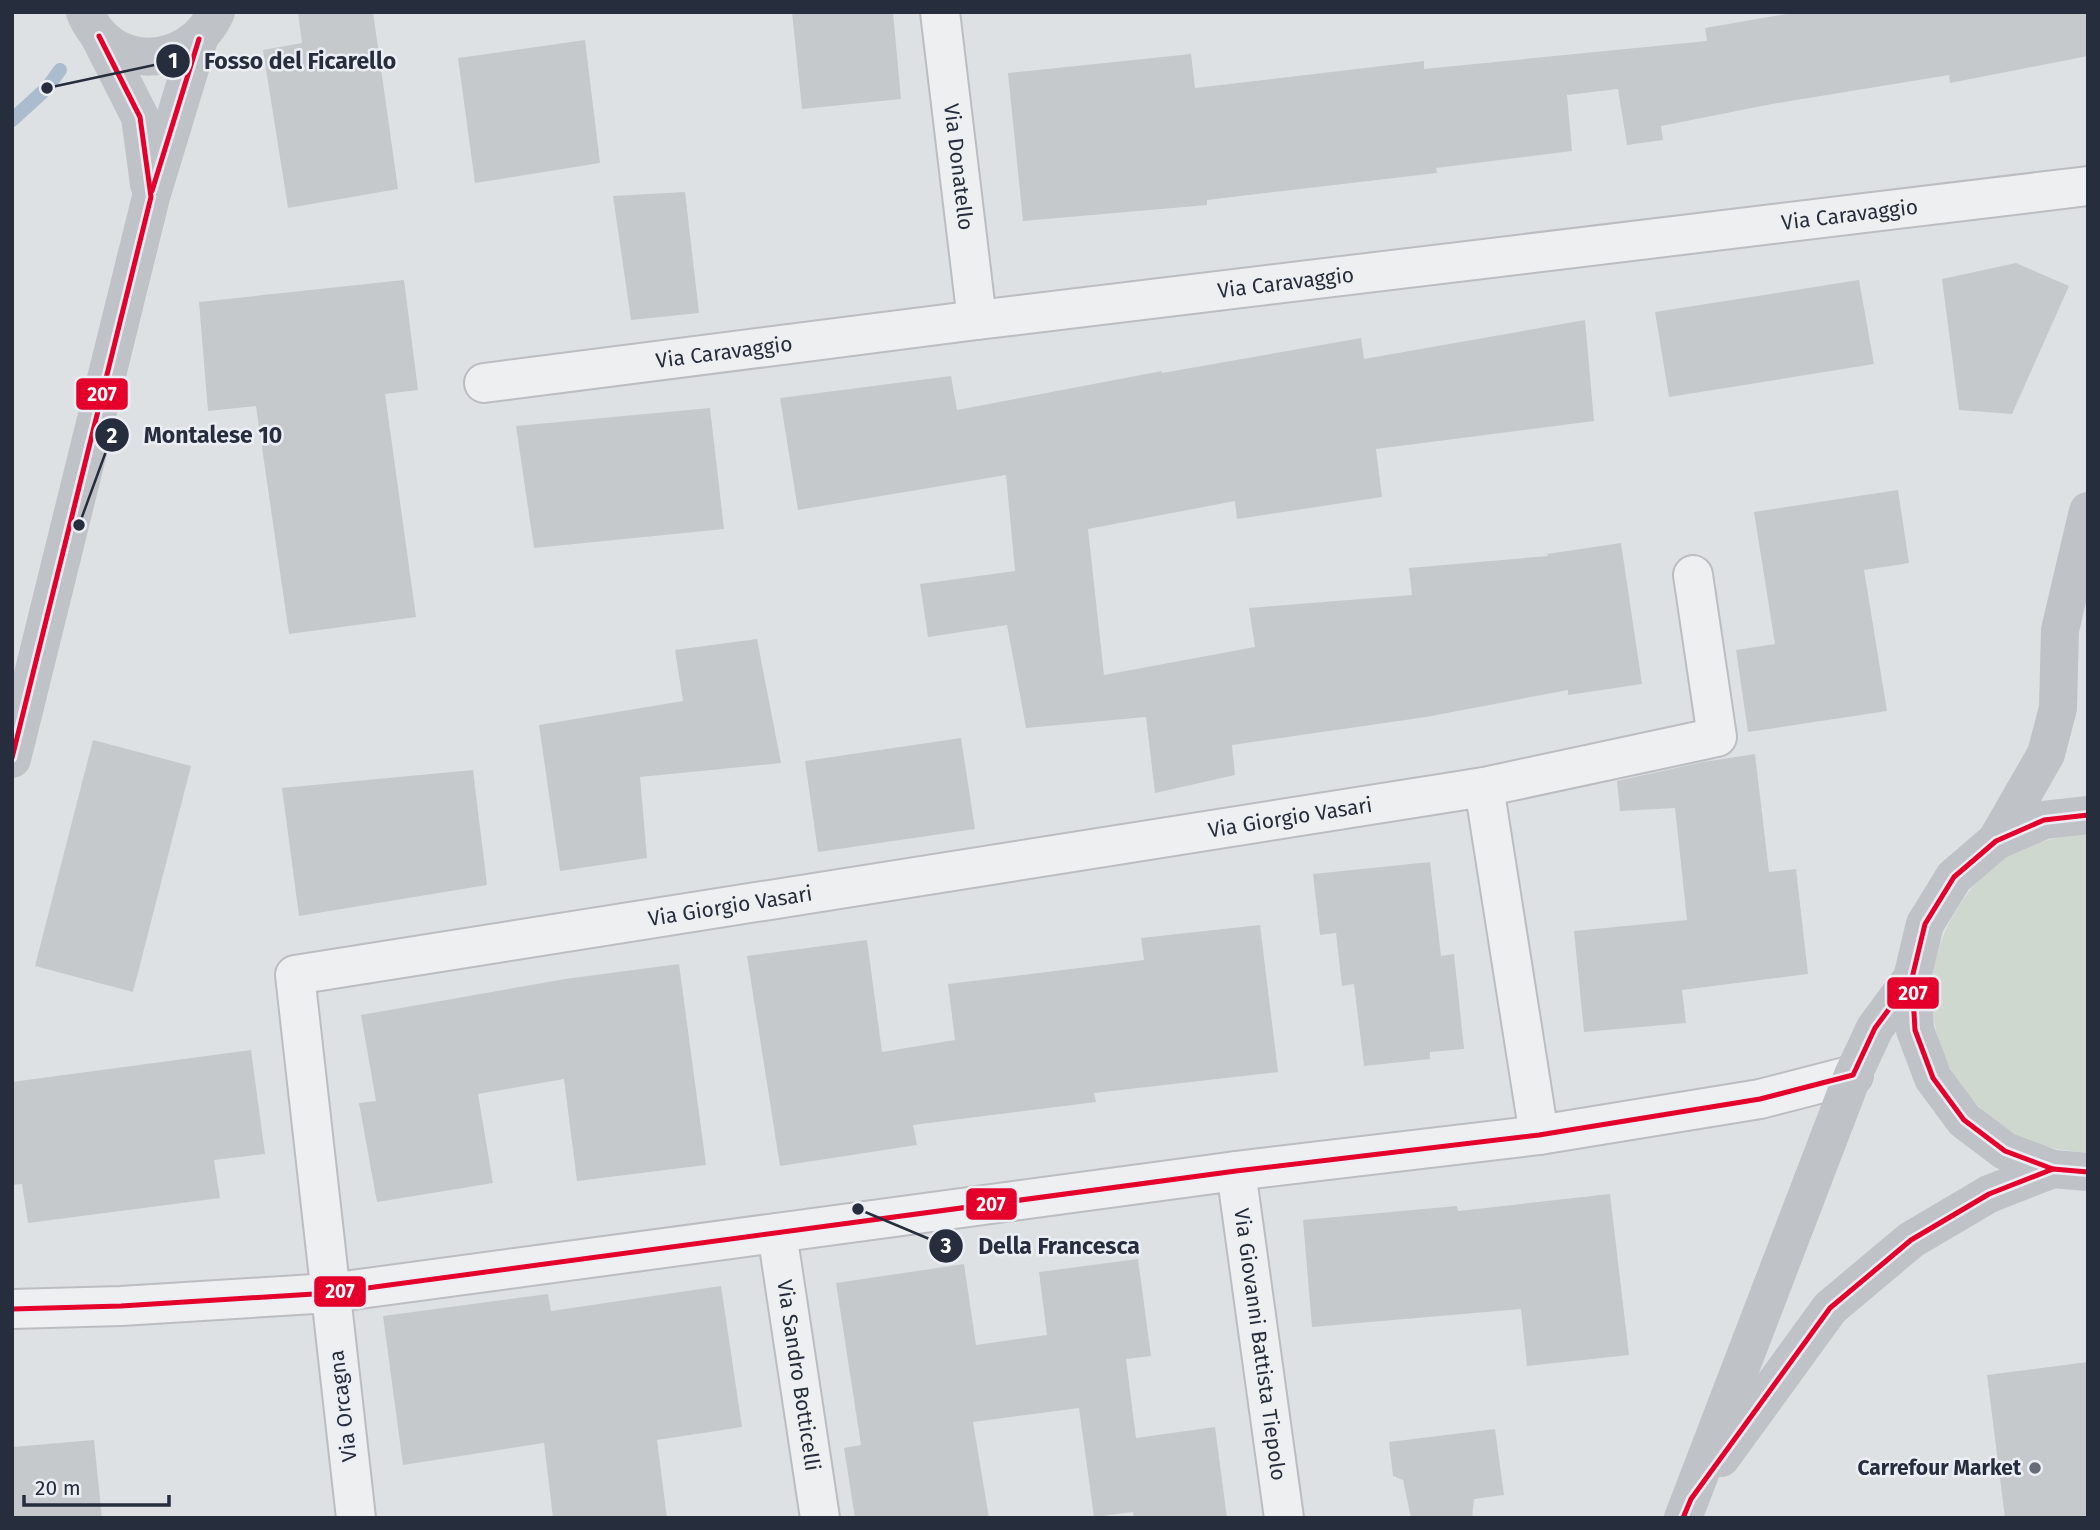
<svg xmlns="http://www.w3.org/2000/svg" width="2100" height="1530" viewBox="0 0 2100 1530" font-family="'Fira Sans',sans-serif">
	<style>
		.green { fill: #ced8cf }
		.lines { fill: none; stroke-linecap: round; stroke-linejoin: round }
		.stream { stroke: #acbccf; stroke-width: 14 }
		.building { fill: #c5c9cc }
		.street-casing { stroke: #bbbdc0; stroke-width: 42 }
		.street { stroke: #edeff0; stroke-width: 38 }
		.secondary { stroke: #bfc2c6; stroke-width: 38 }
		.bus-1-casing { stroke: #ebeef4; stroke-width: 10 }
		.bus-1 { stroke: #e4002b; stroke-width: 5 }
		.poi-dot { fill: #666c77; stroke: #ebeef4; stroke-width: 2.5 }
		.labels { text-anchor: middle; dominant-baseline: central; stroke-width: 5; stroke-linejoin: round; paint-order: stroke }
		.street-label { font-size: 21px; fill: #262d3c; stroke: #ebeef4 }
		.poi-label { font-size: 21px; font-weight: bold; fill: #262d3c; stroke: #ebeef4; text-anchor: end }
		.leader { fill: none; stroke: #262d3c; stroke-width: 2.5 }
		.callout-dot { fill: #262d3c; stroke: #ebeef4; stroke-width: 2.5 }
		.mark-label { font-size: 21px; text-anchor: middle; font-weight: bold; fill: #fff }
		.callout-label { font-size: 23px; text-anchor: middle; font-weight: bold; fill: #262d3c; stroke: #ebeef4; stroke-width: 5; stroke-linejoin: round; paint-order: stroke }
		.line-badge { stroke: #ebeef4; stroke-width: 2.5 }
		.badge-label { font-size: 19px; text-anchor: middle; font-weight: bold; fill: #fff }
	</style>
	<rect width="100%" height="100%" fill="#dee1e4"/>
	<path class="green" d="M2088,834V1153C2062,1151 2039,1147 2016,1135C2008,1132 2001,1125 1994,1120C1929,1070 1913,980 1956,911C1968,890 1986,870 2006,857C2031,841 2060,837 2088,834Z"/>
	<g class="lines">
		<path class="stream" d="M12,120L47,88L60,70"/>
	</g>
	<g class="building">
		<path d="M298,12H373L398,189L288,208L263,50L302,43Z"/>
		<path d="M792,12H893L901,99L802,109Z"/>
		<path d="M1798,12H2088V56L1950,83L1949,75L1772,104L1661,126L1663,140L1627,145L1618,89L1567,95L1572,151L1436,168L1437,173L1207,200V205L1023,221L1008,73L1191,54L1195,88L1424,61V69L1707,41L1705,28Z"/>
		<path d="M585,40L600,163L475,183L458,58Z"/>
		<path d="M685,192L699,313L631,320L613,196Z"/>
		<path d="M2016,263L2069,286L2012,414L1959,410L1942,279Z"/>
		<path d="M404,280L418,390L385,394L416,617L289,634L256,406L208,411L199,302Z"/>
		<path d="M1859,280L1874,364L1669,397L1655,312Z"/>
		<path d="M1585,320L1594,421L1376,449L1382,497L1237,519L1235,501L1088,529L1104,675L1255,647L1249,608L1412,595L1409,568L1548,556L1547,554L1621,543L1642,684L1568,695V690L1426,717L1232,745L1235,775L1155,793L1146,717L1026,728L1007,625L928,637L920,584L1015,571L1006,475L798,510L780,398L951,376L957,410L1162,371V373L1361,338L1364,359Z"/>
		<path d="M710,408L724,529L534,548L516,426Z"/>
		<path d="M1898,490L1909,563L1864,570L1887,711L1748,732L1736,650L1775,644L1754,512Z"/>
		<path d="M757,639L781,763L640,777L647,858L560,871L539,725L683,701L675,650Z"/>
		<path d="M961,738L975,829L818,852L805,761Z"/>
		<path d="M93,740L191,766L133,992L35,966Z"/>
		<path d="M1755,754L1769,872L1796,869L1808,974L1682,990L1686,1023L1584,1032L1574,931L1687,920L1675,808L1620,811L1617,781L1703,762Z"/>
		<path d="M473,770L487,885L299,916L282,788Z"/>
		<path d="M1430,862L1441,956L1454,954L1464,1049L1430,1052V1059L1364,1066L1354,984L1342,986L1336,933L1320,935L1313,874Z"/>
		<path d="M1260,925L1278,1072L1094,1093L1096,1102L913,1125L917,1145L780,1166L747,956L867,940L882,1052L955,1040L948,984L1144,960L1141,938Z"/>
		<path d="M679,964L706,1165L577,1181L564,1079L478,1094L493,1183L377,1202L359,1103L376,1101L361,1015L565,979Z"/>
		<path d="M251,1050L265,1154L214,1160L220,1198L28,1223L22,1184L12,1185V1082Z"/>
		<path d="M1610,1194L1629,1355L1527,1366L1521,1309L1312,1327L1303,1220L1457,1206L1458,1211Z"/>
		<path d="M1138,1259L1151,1356L1126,1359L1136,1438L1215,1427L1227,1518H1134L1133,1512L1094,1517L1079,1408L973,1422L989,1518H855L844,1448L861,1445L836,1283L964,1264L976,1345L1047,1335L1039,1272Z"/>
		<path d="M721,1286L742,1427L657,1440L667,1518H553L544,1443L403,1465L383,1316L548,1294L551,1311Z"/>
		<path d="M2088,1362V1518H2005L1987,1375Z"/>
		<path d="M1495,1429L1504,1495L1474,1499L1472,1518H1411L1403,1480L1393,1476L1389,1442Z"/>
		<path d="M94,1440L102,1518H12V1447Z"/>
	</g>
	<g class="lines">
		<defs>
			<g id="street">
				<path id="s1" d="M940,12L977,320"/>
				<path id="s2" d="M484,383L977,320L2088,186"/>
				<path d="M1484,787L1717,737L1693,575"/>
				<path id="s3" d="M1236,1171L1284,1518"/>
				<path id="s4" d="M777,1233L820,1518"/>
				<path d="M12,1309L121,1306L330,1293L1236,1171L1539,1135L1760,1099L1853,1075"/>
				<path id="s5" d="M356,1518L295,975L1484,787L1539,1135"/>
			</g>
		</defs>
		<use href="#street" class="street-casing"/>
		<use href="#street" class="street"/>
		<g class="secondary">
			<path d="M85,12C109,73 190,70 216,12"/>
			<path d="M99,36L140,117L149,184"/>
			<path d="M12,759L151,197L199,39"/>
			<path d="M2088,815L2044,820L1996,841L1954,877L1925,924L1912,978L1915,1030L1933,1078L1964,1120L2005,1151L2053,1169L2088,1172"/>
			<path d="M1996,841L2046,754L2058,708L2060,630L2088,511"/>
			<path d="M1721,1458L1830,1308L1911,1240L1989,1194L2053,1169"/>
			<path d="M1683,1518L1853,1075L1875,1028L1912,978"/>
		</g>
		<defs>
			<g id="bus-1">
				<path d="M152,191L199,39"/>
				<path d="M12,758L151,197L140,117L99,36"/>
				<path d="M2088,815L2044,820L1996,841L1954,877L1925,924L1912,978L1915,1030L1933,1078L1964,1120L2005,1151L2053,1169L2088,1172"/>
				<path d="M12,1309L121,1306L330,1293L1236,1171L1539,1135L1760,1099L1853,1075L1875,1028L1912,978"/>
				<path d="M1683,1518L1691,1499L1830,1308L1911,1240L1989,1194L2053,1169"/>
			</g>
		</defs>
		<use href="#bus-1" class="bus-1-casing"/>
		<use href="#bus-1" class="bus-1"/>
	</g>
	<circle class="poi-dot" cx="2035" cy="1468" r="7"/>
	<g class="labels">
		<g class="street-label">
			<text stroke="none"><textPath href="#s1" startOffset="156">Via Donatello</textPath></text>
			<text stroke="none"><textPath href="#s2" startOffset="1376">Via Caravaggio</textPath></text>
			<text stroke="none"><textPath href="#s2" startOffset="808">Via Caravaggio</textPath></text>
			<text stroke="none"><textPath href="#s2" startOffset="242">Via Caravaggio</textPath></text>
			<text stroke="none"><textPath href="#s5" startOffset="1554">Via Giorgio Vasari</textPath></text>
			<text stroke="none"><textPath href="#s5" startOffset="987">Via Giorgio Vasari</textPath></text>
			<text stroke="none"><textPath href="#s3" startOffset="175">Via Giovanni Battista Tiepolo</textPath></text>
			<text stroke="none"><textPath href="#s4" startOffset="144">Via Sandro Botticelli</textPath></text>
			<text transform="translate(343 1406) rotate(-97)">Via Orcagna</text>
		</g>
		<g class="poi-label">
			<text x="2021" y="1468">Carrefour Market</text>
		</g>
	</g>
	<path class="leader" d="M47 88L173 61M79 525L112 435M858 1209L946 1246"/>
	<g class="callout-dot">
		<circle cx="47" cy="88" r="7"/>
		<circle cx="79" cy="525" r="7"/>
		<circle cx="858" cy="1209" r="7"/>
		<circle cx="173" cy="61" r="18"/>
		<circle cx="112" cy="435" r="18"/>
		<circle cx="946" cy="1246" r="18"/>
	</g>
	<g class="mark-label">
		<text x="173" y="68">1</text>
		<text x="112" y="443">2</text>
		<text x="946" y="1253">3</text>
	</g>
	<g class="callout-label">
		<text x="300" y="69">Fosso del Ficarello</text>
		<text x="213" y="443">Montalese 10</text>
		<text x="1059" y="1254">Della Francesca</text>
	</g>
	<g class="line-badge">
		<rect x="75" y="377" width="54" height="34" rx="7" fill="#e4002b"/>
		<rect x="1886" y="976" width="54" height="34" rx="7" fill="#e4002b"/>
		<rect x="965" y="1187" width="53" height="34" rx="7" fill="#e4002b"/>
		<rect x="313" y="1275" width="54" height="33" rx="7" fill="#e4002b"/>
	</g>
	<g class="badge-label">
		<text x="102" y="401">207</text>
		<text x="1913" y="1000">207</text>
		<text x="991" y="1211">207</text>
		<text x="340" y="1298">207</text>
	</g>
	<rect width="2100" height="1530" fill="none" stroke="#262d3c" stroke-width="28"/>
	<path d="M24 1495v10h145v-10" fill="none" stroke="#262d3c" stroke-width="3.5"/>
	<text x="35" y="1495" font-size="21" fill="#262d3c" stroke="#ebeef4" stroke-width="5" paint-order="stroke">20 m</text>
</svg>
